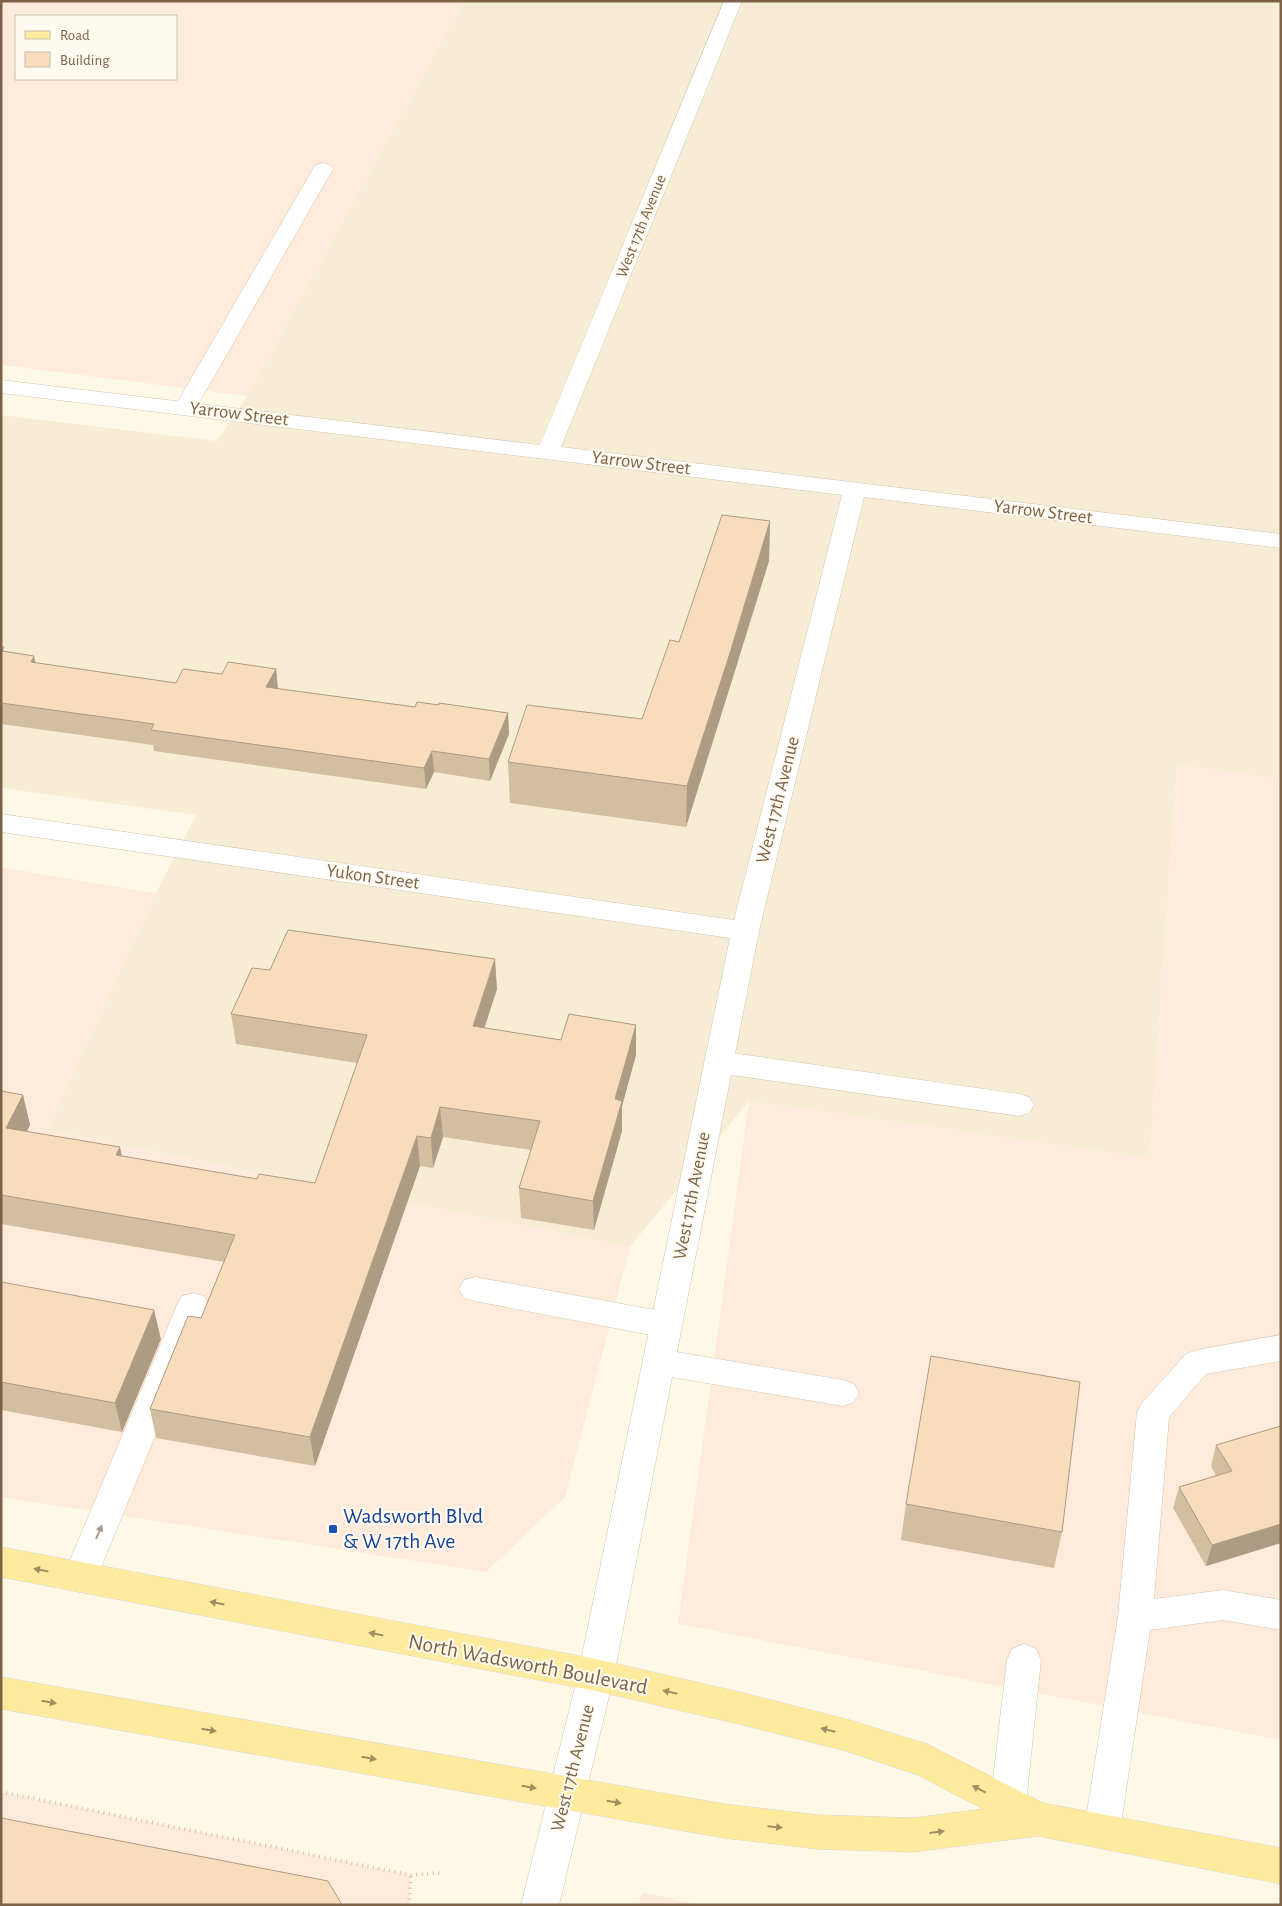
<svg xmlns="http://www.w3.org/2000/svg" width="1282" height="1906" viewBox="0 0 1282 1906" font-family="'Alegreya Sans',sans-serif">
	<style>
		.residential { fill: #f7edd5 }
		.commercial { fill: #ffebdb; fill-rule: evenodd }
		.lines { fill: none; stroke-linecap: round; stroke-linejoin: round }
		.lane-casing { stroke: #d3c3ab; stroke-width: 1 }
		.street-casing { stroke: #d3c3ab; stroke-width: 1 }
		.primary-casing { stroke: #ddd6cf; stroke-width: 1 }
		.path { stroke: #ddc19e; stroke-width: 4; stroke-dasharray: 1 4.5; stroke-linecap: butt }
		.lane { fill: #fff; fill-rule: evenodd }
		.street { fill: #fff; fill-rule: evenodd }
		.primary { fill: #ffeb9e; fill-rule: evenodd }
		.wall { fill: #d4bea2 }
		.shaded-wall { fill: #ad9b84 }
		.building { fill: #f7ddbc; stroke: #ad9b84 }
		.oneway { fill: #aa9a88 }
		.oneway2 { fill: #a38c62 }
		.transit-dot { fill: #1a4fb4; stroke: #fffbf0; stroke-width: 2 }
		.labels { text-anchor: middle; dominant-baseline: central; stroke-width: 4; stroke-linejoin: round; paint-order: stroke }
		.far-street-label { font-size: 16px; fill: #7c6348; stroke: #fffbf0 }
		.street-label { font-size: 19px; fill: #7c6348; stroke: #fffbf0 }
		.near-transit-label { font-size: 22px; fill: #164399; stroke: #fffbf0; text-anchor: start }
		.near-street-label { font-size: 22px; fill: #7c6348; stroke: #fffbf0 }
	</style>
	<rect width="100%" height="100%" fill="#fef9e7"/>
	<path class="residential" d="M464,1H1281V779L1177,765L1150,1158L749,1101L630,1247L47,1130L156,893L196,815L1,788V415L217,441L247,396Z"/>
	<g class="commercial">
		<path d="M1,1H464L247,396L1,365ZM16,16H176V79H16Z"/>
		<path d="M1177,765L1281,779V1740L678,1624L749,1101L1150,1158Z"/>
		<path d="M1,867L156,893L47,1130L630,1247L565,1497L486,1572L1,1497Z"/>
		<path d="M1,1792L411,1875L409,1905H1Z"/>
		<path d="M642,1892L700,1905H639Z"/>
	</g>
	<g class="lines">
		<defs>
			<g id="lane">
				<path d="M323,163L330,165L333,169L196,408L193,413L185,415L177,413L174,408L313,169L316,165Z"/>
				<path d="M718,1051L1019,1094L1029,1097L1034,1105L1029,1113L1019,1116L718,1073L708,1069L704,1062L708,1055Z"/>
				<path d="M475,1277L666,1312L677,1316L682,1325L677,1334L666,1338L475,1301L464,1298L459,1289L464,1280Z"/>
				<path d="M193,1293L204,1296L209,1305L97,1577L92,1588L80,1592L68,1588L63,1577L177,1305L182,1296Z"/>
				<path d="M1281,1335V1361L1206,1374L1169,1417L1154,1599L1223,1590L1281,1600V1630L1223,1620L1150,1630L1120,1831L1115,1843L1102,1848L1089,1843L1084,1831L1118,1617L1137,1412L1142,1403L1186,1354L1197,1350Z"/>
				<path d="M659,1349L843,1380L854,1384L859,1393L854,1402L843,1406L659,1375L648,1371L643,1362L648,1353Z"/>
				<path d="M1024,1644L1036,1649L1041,1660L1024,1822L1019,1834L1006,1839L993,1834L988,1822L1007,1660L1012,1649Z"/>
			</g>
			<path id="street" d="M724,1H742L561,447L1281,534V548L864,497L759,931L614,1675L559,1905H521L578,1675L730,938L1,832V814L734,920L842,495L1,393V380L540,445Z"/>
			<path id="primary" d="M1,1547L596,1659L739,1692L846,1719L927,1744L1043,1803L1281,1848V1884L1038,1836L913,1852L818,1849L724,1838L1,1709V1677L724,1804L818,1815L913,1818L983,1809L918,1775L846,1751L739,1724L596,1691L1,1577Z"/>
		</defs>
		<use href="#lane" class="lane-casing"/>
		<use href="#street" class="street-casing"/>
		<use href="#primary" class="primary-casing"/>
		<g class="path">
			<path d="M1,1792L411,1875L442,1873"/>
			<path d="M409,1905L411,1875"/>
		</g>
		<use href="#lane" class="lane"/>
		<use href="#street" class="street"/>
		<use href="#primary" class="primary"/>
	</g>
	<g class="wall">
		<path d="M770,521L769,561L728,693L686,827L510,803L508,762L642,719L679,642Z"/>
		<path d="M1,646L5,652L36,663L176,683L222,674L276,669L278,689L415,707L439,705L508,713L509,734L490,781L434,772L426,789L154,751L153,745L1,724Z"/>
		<path d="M270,970L497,989L484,1028L561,1040L636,1025V1055L622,1106V1131L594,1230L521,1218L519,1188L531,1150L443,1137L433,1168L420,1166L315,1466L156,1438L150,1409L201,1318L224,1262L1,1224V1091L23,1095L30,1125L27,1131L122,1156L257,1179L315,1183L357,1063L236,1044L231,1014Z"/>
		<path d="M1,1282L161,1339L122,1432L1,1410Z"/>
		<path d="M1281,1426V1543L1206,1566L1173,1508L1179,1487L1216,1476L1211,1466L1216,1445Z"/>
		<path d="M906,1504L1062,1532L1054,1568L901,1540Z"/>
	</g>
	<g class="shaded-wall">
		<path d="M770,521L769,561L728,693L686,827L687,786Z"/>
		<path d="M34,656L39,678L31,662Z"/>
		<path d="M276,669L278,690L266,687Z"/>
		<path d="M508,713L509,734L490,781L489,759Z"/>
		<path d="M432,751L434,772L426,789L424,768Z"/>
		<path d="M495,959L497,989L475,1057L473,1026Z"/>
		<path d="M636,1025V1055L622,1106V1131L594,1230L593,1201L615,1099Z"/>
		<path d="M23,1095L30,1125L14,1158L6,1128Z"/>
		<path d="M440,1107L443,1137L433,1168L431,1138Z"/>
		<path d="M417,1136L420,1166L315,1466L310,1437Z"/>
		<path d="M120,1147L126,1177L116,1155Z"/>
		<path d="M154,1310L161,1339L122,1432L115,1403Z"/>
		<path d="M1281,1524V1543L1206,1566L1212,1545Z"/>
	</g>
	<g class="building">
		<path d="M722,515L770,521L730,653L687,786L508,762L527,705L642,719L670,640L679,642Z"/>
		<path d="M1,646L4,647L2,651L34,656L31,662L176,683L183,669L222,674L228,662L276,669L266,687L415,707L417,702L439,705V703L508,713L489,759L432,751L424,768L151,730L154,724L1,703Z"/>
		<path d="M288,930L495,959L473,1026L561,1040L569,1014L636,1025L615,1099L622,1101L593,1201L519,1188L540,1121L440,1107L431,1138L417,1136L310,1437L150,1409L188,1316L201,1318L235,1235L1,1195V1091L23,1095L6,1128L120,1147L116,1155L257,1179L259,1174L315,1183L367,1035L231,1014L252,968L270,970Z"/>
		<path d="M1,1282L154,1310L115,1403L1,1382Z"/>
		<path d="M931,1356L1080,1382L1062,1532L906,1504Z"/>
		<path d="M1281,1426V1524L1212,1545L1179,1487L1232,1471L1216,1445Z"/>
		<path d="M1,1818L328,1881L342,1905H1Z"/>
	</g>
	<defs><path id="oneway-solid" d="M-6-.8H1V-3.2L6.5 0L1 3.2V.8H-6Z" transform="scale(1.25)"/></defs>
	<use class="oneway" href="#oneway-solid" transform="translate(99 1532) rotate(-67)"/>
	<g class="oneway2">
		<use href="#oneway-solid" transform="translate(41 1570) rotate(-169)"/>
		<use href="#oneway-solid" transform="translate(217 1603) rotate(-169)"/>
		<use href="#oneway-solid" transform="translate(376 1634) rotate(-169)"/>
		<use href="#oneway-solid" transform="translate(670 1692) rotate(-167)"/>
		<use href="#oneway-solid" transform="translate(49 1702) rotate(10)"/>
		<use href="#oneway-solid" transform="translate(209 1730) rotate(10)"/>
		<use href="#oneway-solid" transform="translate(828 1730) rotate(-166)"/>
		<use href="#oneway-solid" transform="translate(369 1758) rotate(10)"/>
		<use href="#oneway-solid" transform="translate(529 1787) rotate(10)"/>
		<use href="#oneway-solid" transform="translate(979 1789) rotate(-152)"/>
		<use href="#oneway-solid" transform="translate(614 1802) rotate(10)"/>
		<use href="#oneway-solid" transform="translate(775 1827) rotate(6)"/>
		<use href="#oneway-solid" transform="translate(937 1832) rotate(-7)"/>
	</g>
	<rect class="transit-dot" x="328" y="1524" width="10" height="10" rx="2.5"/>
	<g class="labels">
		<g class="far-street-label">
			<text transform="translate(641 226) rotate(-68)">West 17th Avenue</text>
		</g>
		<g class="street-label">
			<text transform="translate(239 414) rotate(7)">Yarrow Street</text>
			<text transform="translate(641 463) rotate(7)">Yarrow Street</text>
			<text transform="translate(1043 512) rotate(7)">Yarrow Street</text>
			<text transform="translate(778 800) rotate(-76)">West 17th Avenue</text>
			<text transform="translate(373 877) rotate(8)">Yukon Street</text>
			<text transform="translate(692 1196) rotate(-79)">West 17th Avenue</text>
			<text transform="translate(573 1768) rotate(-76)">West 17th Avenue</text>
		</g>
		<g class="near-transit-label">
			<text x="343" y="1516">Wadsworth Blvd<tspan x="343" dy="25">&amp; W 17th Ave</tspan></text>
		</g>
		<g class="near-street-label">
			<text transform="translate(528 1664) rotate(11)">North Wadsworth Boulevard</text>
		</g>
	</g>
	<rect width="1282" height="1906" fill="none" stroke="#7c6348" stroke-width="5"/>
	<rect x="15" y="15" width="162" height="65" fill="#fffbf0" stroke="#cbbead"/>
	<rect x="25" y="31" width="25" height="8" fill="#ffeb9e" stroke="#cbbead"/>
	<text x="60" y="40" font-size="15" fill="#7c6348">Road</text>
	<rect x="25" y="52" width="25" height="15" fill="#f7ddbc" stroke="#cbbead"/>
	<text x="60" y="65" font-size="15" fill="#7c6348">Building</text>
</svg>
